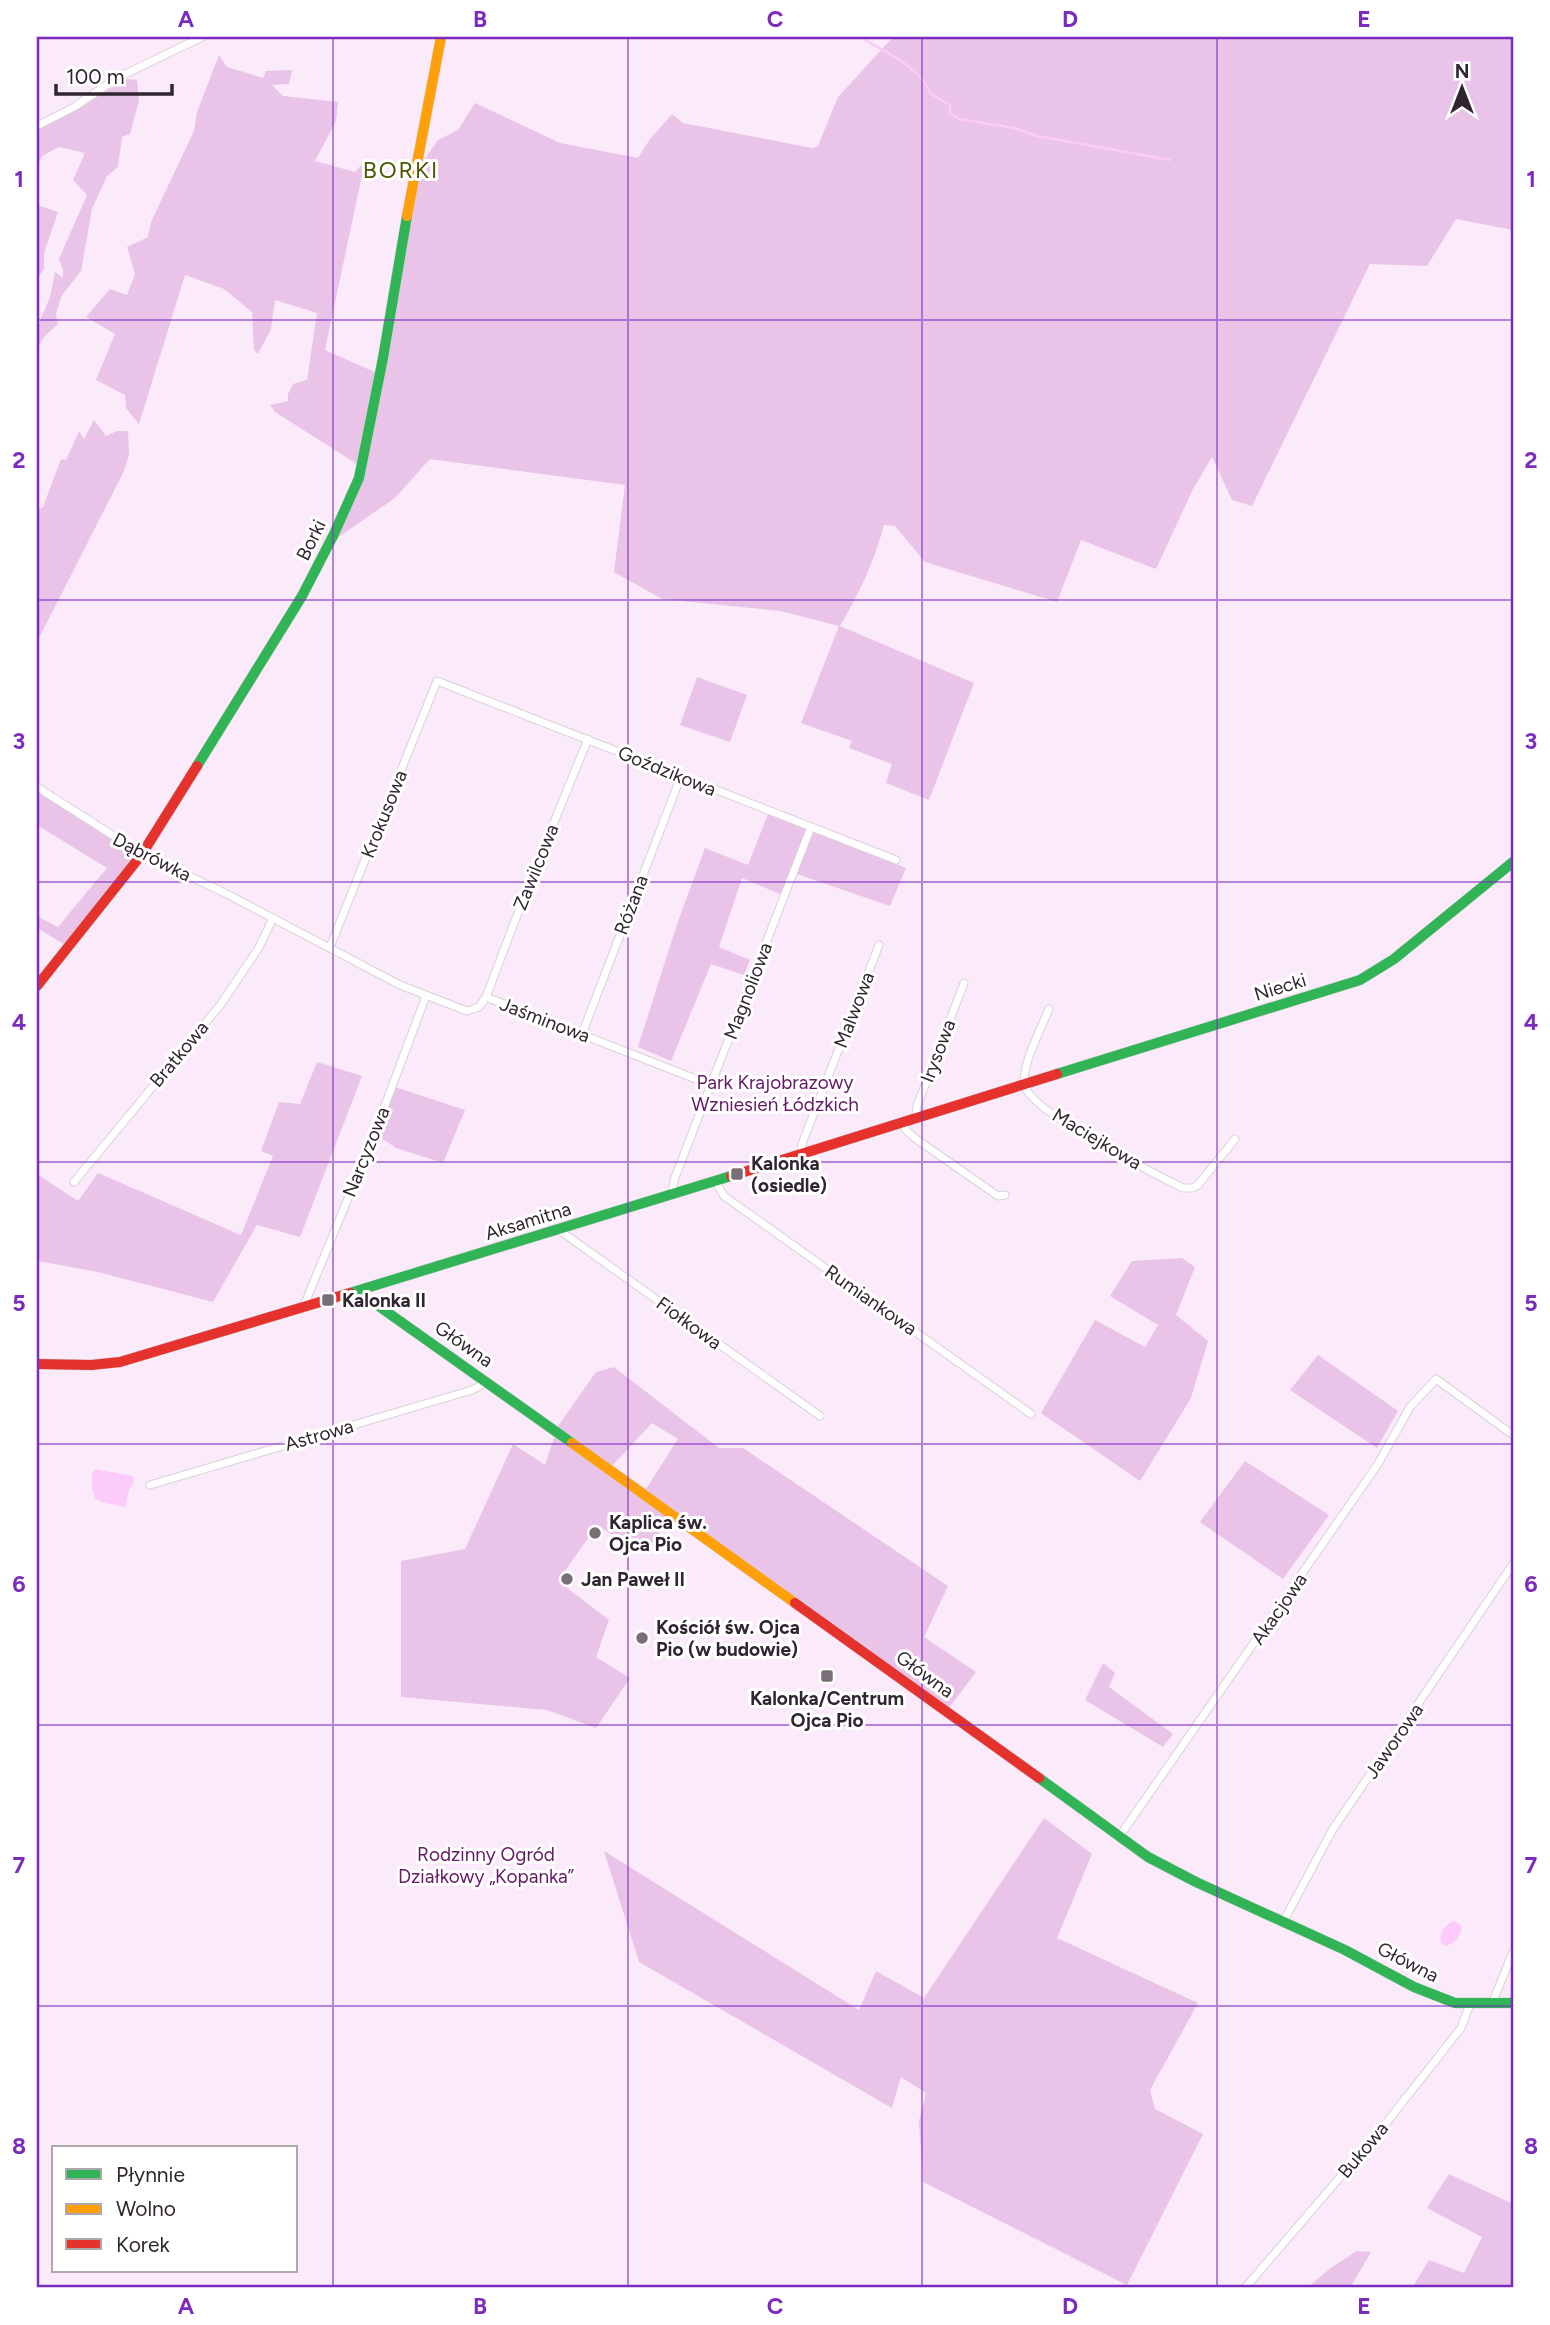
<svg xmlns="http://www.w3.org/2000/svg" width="1550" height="2325" viewBox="0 0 1550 2325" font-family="Figtree,sans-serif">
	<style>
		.green { fill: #fbebfa; fill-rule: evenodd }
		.forest { fill: #e9c3e8; fill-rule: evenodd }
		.water { fill: #fccbfb }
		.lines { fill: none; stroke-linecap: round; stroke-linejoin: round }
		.stream { stroke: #fccbfb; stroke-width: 2.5 }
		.street-casing { stroke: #d9d1d8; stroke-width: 9 }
		.fast-casing { stroke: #d9d1d8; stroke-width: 11 }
		.slow-casing { stroke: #d9d1d8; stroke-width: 11 }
		.jam-casing { stroke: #d9d1d8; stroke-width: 11 }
		.street { stroke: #fffeff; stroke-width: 7 }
		.fast { stroke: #30b455; stroke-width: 10 }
		.slow { stroke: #ff9f0a; stroke-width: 10 }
		.jam { stroke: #e5322d; stroke-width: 10 }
		.grid { fill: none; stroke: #7b2cbf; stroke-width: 2; stroke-opacity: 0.55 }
		.poi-dot { fill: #786f77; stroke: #fff; stroke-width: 2.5 }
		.labels { text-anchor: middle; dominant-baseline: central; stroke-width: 6; stroke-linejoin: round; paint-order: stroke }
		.street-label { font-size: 19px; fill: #302630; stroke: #fff }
		.park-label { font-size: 19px; fill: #651867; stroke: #fff }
		.poi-label { font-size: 19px; font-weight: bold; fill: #302630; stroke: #fff; text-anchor: start }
		.quarter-label { font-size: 23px; letter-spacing: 2px; fill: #4c5600; stroke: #fff }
		.neatline { fill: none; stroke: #7b2cbf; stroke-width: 2.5 }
		.grid-label { font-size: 23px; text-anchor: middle; font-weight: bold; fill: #7b2cbf }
	</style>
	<rect width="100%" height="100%" fill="#fdf7fc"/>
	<path class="green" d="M37,37H1513V2288H37ZM54,2148H296V2271H54Z"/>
	<g class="forest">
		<path d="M893,37H1513V230L1456,219L1427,266L1370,264L1252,506L1232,500L1212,457L1193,489L1156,569L1081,540L1057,602L925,562L895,526L884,525C874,562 859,594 840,626L974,683L929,800L886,783L892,764L849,748L852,741L801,723L839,626L781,611L662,599L614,572L625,485L430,459L395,498L340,536L336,534L361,480L392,330L422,163L438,140L458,130L475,103L560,143L638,158L650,139L672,114L683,123L812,148L818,146L838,97Z"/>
		<path d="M219,55L227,67L263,78L266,71L292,70L289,84L272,85L283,96L338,102L336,121L315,161L355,172L365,161L325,350L377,373L357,464L275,412L270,405L288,401V394L293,384L307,380L317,313L275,300L271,329L258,354L254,350L252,312L224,289L185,275L139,424L126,408L125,395L96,380L115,334L86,317L110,289L127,295L135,274L127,247L148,237L151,222L194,131L197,112Z"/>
		<path d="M125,79L137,80L139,100L130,134L122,137L118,167L107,176L92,209L81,271L62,295L56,314L58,324L43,338L37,350V328L50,297L55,272L63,278V270L59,259L87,195L73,180L85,153L59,147L42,156L37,167V131L82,107Z"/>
		<path d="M37,205L58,212L44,253V269L37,279Z"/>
		<path d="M94,420L106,436L117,431H128L129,455L124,471L37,642V510L43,507L61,459L66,460L79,431L84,439Z"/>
		<path d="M697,677L747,695L730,742L680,725Z"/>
		<path d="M37,784L136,846L142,847L67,946L37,928V916L58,927L107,868L37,825Z"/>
		<path d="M768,814L906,868L890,906L791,872L780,894L742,878L719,947L750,960L744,975L711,964L671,1061L638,1047L677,924L705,848L748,865Z"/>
		<path d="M317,1062L362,1076L300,1237L257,1225L213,1302L98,1272L37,1261V1174L78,1201L98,1173L241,1235L273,1156L261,1151L279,1102L300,1104Z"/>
		<path d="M395,1087L465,1110L443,1163L396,1148L374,1133Z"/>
		<path d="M1182,1258L1195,1267L1176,1315L1208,1341L1191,1398L1140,1481L1041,1413L1095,1320L1145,1347L1158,1325L1110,1296L1132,1261Z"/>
		<path d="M1318,1355L1398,1411L1377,1448L1290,1390Z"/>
		<path d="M614,1367L719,1448H743L948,1586L924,1637L976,1672L949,1708L671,1518L643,1554L597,1525L558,1581L609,1620L596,1657L630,1678L596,1728L547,1710L401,1697V1561L465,1549L513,1444L545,1465L558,1426L596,1372ZM652,1423L678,1439L646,1489L612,1466Z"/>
		<path d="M1245,1461L1329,1515L1283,1579L1200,1522Z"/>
		<path d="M1103,1663L1115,1673L1109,1687L1173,1734L1163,1747L1085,1700Z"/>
		<path d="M1044,1818L1092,1854L1057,1938L1198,2003L1150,2090L1155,2109L1203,2134L1127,2285L923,2182L919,2121L926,2093L901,2077L892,2108L639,1962L604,1851L859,2010L876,1971L924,1998Z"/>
		<path d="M1449,2174L1513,2204V2288H1412L1429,2260L1464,2273L1482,2237L1427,2208Z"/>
		<path d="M1357,2251L1371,2252L1350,2288H1307L1332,2267Z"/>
	</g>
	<g class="water">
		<path d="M96,1469L133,1476L134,1482L129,1490L125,1507L101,1502L95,1498L92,1489V1472Z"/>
		<path d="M1453,1921L1460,1924C1465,1934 1455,1944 1445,1946L1441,1943C1438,1933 1444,1926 1453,1921Z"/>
	</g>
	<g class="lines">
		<path class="stream" d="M860,37C884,52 920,66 931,94L950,105V113L959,119L1014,128L1037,136L1170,160"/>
		<defs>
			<g id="street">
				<path d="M37,126L74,107L117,78L202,37"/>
				<path d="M37,787L142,854L225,893L400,985L467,1011L479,1007L486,997L532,876L588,739"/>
				<path d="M330,947L437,681L896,860"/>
				<path d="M486,997L711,1085"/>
				<path d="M1049,1009C1042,1027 1020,1067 1025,1086C1031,1112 1155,1174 1183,1188H1192L1198,1185L1235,1139"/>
				<path d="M582,1034L681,776"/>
				<path d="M916,1119L917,1106L964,983"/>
				<path d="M903,1123L906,1130L916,1139L998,1196L1005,1195"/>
				<path d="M801,1155L802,1144L879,945"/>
				<path d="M715,1181L724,1196L1031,1414"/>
				<path d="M74,1182L221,1004L258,949L273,918"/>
				<path d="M672,1195L674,1180L811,827"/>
				<path d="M559,1230L820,1416"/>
				<path d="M303,1308L372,1140L426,996"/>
				<path d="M150,1485L472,1390L487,1382"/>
				<path d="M1119,1837L1378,1464L1410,1407L1436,1379L1513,1435"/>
				<path d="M1283,1922L1333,1829L1513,1564"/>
				<path d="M1493,2001L1513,1952"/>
				<path d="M1245,2288L1383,2127L1461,2028L1470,2004"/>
			</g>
			<g id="fast">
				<path d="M197,766L302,596L334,534L359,478L383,358L407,216"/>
				<path d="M1057,1074L1360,980L1394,959L1513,862"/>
				<path d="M355,1292L363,1295L572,1443"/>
				<path d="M350,1293L731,1176"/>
				<path d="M1039,1778L1148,1857L1196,1882L1345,1950L1414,1987L1455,2003H1513"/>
			</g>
			<g id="slow">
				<path d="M407,216L441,37"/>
				<path d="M572,1443L795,1603"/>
			</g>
			<g id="jam">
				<path d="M37,986L142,854L197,766"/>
				<path d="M731,1176L1057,1074"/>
				<path d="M37,1364L91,1365L120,1362L350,1293"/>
				<path d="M795,1603L1039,1778"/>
			</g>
		</defs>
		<use href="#street" class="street-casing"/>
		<use href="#fast" class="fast-casing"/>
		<use href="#slow" class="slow-casing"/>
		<use href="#jam" class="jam-casing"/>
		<use href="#street" class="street"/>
		<use href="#fast" class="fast"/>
		<use href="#slow" class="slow"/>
		<use href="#jam" class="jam"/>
	</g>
	<path class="grid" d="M333,37V2288M628,37V2288M922,37V2288M1217,37V2288M37,320H1513M37,600H1513M37,882H1513M37,1162H1513M37,1444H1513M37,1725H1513M37,2006H1513"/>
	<g class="poi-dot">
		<rect x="730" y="1167" width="14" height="14" rx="3.5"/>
		<rect x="321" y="1293" width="14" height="14" rx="3.5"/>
		<circle cx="595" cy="1533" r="7"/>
		<circle cx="567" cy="1579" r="7"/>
		<circle cx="642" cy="1638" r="7"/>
		<rect x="820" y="1669" width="14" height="14" rx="3.5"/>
	</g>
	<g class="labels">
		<g class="street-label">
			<text transform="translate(311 540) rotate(-64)">Borki</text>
			<text transform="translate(667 771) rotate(22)">Goździkowa</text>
			<text transform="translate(384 814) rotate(-68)">Krokusowa</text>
			<text transform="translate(152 857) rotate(27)">Dąbrówka</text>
			<text transform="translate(536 867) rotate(-68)">Zawilcowa</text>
			<text transform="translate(631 905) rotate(-69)">Różana</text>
			<text transform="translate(1280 987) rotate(-17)">Niecki</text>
			<text transform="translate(748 991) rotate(-69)">Magnoliowa</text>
			<text transform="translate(854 1010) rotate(-69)">Malwowa</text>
			<text transform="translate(545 1020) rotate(21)">Jaśminowa</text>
			<text transform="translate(938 1051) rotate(-69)">Irysowa</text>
			<text transform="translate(179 1054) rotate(-50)">Bratkowa</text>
			<text transform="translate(1097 1139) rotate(31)">Maciejkowa</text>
			<text transform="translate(366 1152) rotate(-68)">Narcyzowa</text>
			<text transform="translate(528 1221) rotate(-17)">Aksamitna</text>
			<text transform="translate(871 1300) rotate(35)">Rumiankowa</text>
			<text transform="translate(689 1323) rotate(36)">Fiołkowa</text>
			<text transform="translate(464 1344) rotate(35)">Główna</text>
			<text transform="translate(319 1435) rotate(-16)">Astrowa</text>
			<text transform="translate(1279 1609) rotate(-55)">Akacjowa</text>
			<text transform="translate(925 1674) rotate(36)">Główna</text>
			<text transform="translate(1394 1741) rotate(-55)">Jaworowa</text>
			<text transform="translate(1408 1962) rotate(27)">Główna</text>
			<text transform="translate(1363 2150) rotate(-50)">Bukowa</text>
		</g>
		<g class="park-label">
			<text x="775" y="1082">Park Krajobrazowy<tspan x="775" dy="22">Wzniesień Łódzkich</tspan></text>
			<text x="486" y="1854">Rodzinny Ogród<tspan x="486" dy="22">Działkowy „Kopanka”</tspan></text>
		</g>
		<g class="poi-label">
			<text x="751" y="1163">Kalonka<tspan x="751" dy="22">(osiedle)</tspan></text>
			<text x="342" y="1300">Kalonka II</text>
			<text x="609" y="1522">Kaplica św.<tspan x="609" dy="22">Ojca Pio</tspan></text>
			<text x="581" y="1579">Jan Paweł II</text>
			<text x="656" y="1627">Kościół św. Ojca<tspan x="656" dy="22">Pio (w budowie)</tspan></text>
			<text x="827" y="1698" text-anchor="middle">Kalonka/Centrum<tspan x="827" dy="22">Ojca Pio</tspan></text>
		</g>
		<g class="quarter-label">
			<text x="401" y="170">BORKI</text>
		</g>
	</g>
	<rect width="1550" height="2325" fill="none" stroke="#ffffff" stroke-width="77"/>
	<rect x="52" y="2146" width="245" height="126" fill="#ffffff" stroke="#aca8ac" stroke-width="2"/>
	<rect x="66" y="2169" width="35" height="10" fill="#30b455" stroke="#aca8ac" stroke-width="2"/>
	<text x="116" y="2182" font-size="21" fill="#302630">Płynnie</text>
	<rect x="66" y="2204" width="35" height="10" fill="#ff9f0a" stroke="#aca8ac" stroke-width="2"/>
	<text x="116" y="2216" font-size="21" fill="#302630">Wolno</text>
	<rect x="66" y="2239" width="35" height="10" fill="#e5322d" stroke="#aca8ac" stroke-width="2"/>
	<text x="116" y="2252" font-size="21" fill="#302630">Korek</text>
	<g transform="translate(1462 88)" stroke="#ffffff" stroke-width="5" paint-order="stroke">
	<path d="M0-5L12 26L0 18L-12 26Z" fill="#302630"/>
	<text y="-10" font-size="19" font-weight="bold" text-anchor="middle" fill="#302630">N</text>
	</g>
	<path d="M56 84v10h116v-10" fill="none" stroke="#302630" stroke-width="3.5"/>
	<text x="66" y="84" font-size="21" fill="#302630" stroke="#ffffff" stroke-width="5" paint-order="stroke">100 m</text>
	<rect x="38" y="38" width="1474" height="2248" class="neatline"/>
	<g class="grid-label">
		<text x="186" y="27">A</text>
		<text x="480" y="27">B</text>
		<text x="775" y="27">C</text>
		<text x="1070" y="27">D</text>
		<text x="1364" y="27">E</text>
		<text x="19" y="187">1</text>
		<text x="1531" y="187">1</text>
		<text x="19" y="468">2</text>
		<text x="1531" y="468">2</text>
		<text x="19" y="749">3</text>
		<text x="1531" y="749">3</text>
		<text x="19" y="1030">4</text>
		<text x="1531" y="1030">4</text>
		<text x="19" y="1311">5</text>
		<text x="1531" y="1311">5</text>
		<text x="19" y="1592">6</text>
		<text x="1531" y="1592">6</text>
		<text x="19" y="1873">7</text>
		<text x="1531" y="1873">7</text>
		<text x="19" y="2154">8</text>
		<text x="1531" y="2154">8</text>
		<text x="186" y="2314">A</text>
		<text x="480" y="2314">B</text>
		<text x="775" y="2314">C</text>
		<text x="1070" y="2314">D</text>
		<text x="1364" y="2314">E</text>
	</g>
</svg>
